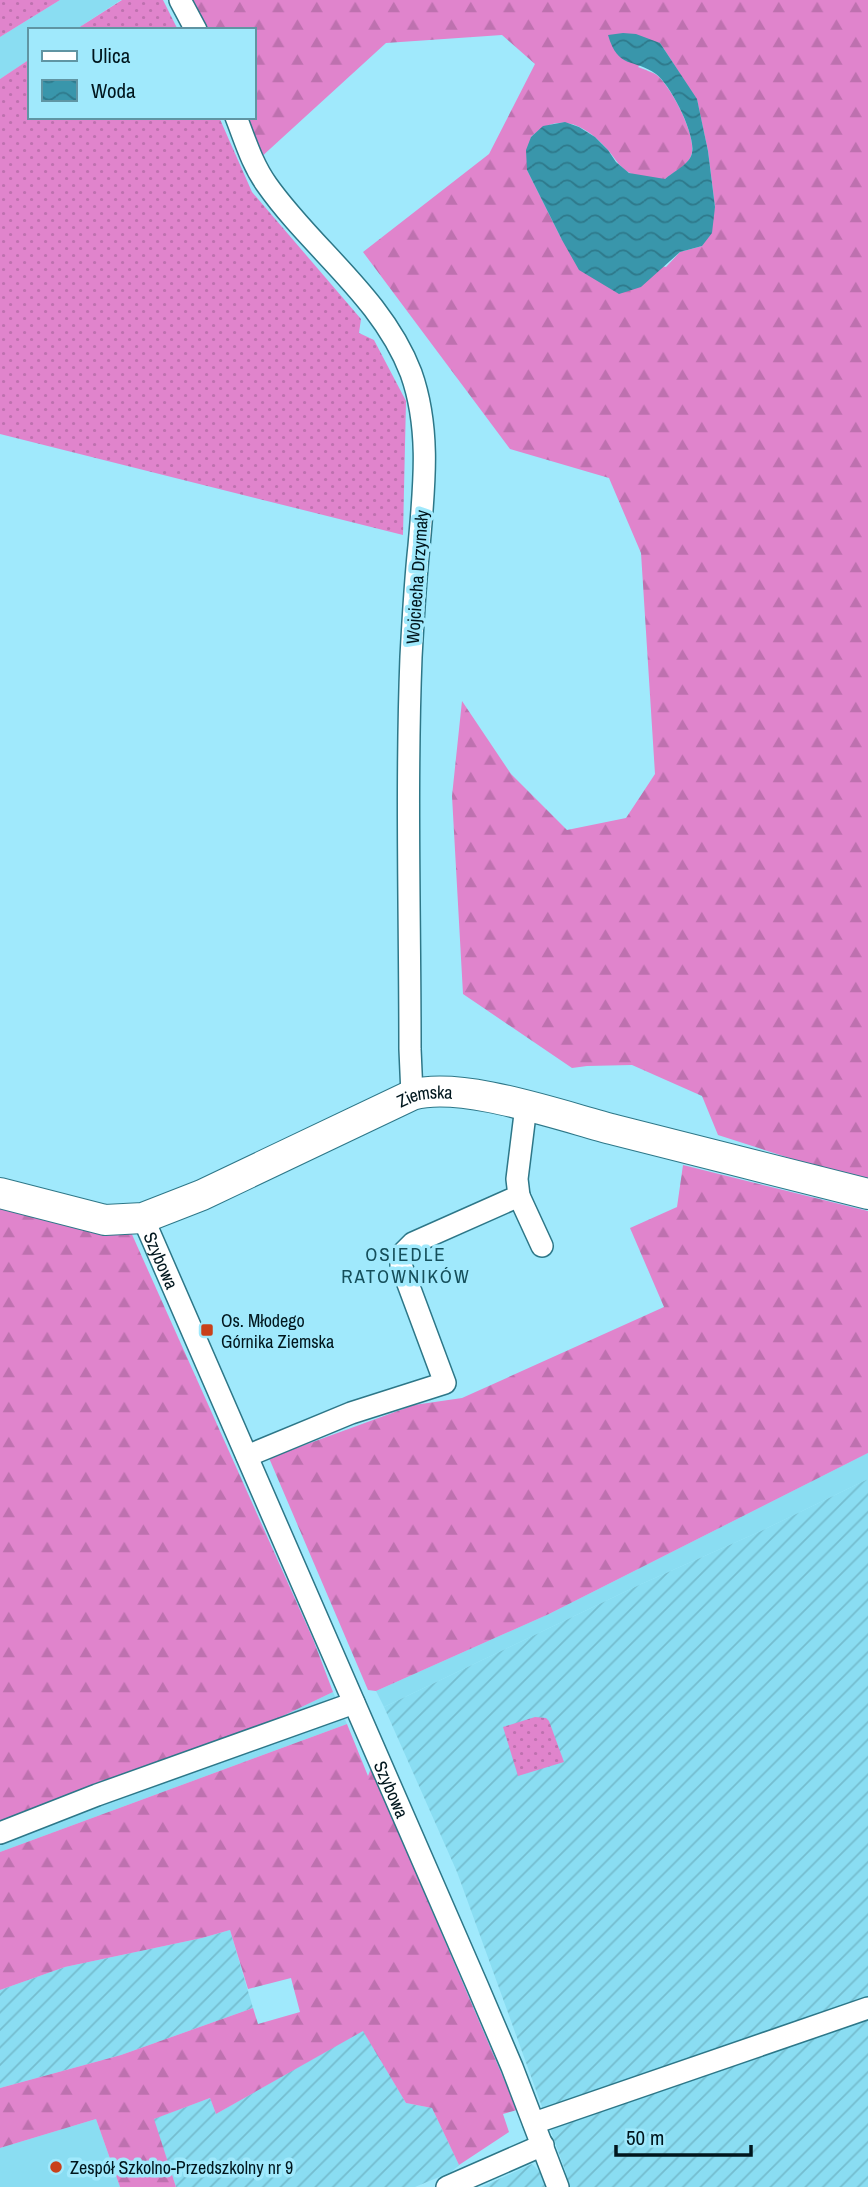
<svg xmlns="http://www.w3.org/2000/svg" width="868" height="2187" viewBox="0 0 868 2187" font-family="'Archivo Narrow',sans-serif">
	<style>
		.built { fill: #8addf2 }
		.industrial { fill: url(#industrial-furrows) }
		.grass { fill: url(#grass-dots) }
		.forest { fill: url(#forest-firs); fill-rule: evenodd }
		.water { fill: url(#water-waves) }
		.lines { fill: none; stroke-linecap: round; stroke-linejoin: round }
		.street-casing { stroke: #2d7788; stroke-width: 24 }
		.secondary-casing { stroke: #2d7788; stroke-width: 32 }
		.street { stroke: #fff; stroke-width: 21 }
		.secondary { stroke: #fff; stroke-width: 30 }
		.poi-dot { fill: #c9401a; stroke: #a0e9fc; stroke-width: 2.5 }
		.labels { text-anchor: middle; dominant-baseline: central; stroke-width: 7; stroke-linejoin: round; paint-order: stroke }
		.street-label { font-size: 18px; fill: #00161d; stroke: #a0e9fc }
		.poi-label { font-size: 18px; fill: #00161d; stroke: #a0e9fc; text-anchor: start }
		.neighbourhood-label { font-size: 19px; letter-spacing: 2px; fill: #154f5b; stroke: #a0e9fc }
	</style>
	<defs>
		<pattern id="industrial-furrows" width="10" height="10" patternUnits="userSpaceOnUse" patternTransform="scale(1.75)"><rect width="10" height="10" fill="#8addf2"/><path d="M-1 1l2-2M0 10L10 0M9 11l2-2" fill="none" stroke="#75bdcf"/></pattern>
		<pattern id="grass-dots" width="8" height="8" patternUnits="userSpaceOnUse" patternTransform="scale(1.75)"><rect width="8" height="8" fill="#e084cc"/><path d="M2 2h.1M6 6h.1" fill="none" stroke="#be71af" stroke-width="1.8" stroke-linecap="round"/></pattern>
		<pattern id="forest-firs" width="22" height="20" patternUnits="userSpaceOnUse" patternTransform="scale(1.75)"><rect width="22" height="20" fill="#e084cc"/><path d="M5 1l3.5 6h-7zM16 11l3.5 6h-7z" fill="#be71af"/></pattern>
		<pattern id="water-waves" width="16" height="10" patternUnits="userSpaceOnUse" patternTransform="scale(1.75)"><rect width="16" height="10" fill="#3996ab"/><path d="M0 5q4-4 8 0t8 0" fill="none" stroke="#2e798b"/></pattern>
	</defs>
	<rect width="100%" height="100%" fill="#a0e9fc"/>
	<g class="built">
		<path d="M60,0H121L75,30H30V59L0,79V37Z"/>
		<path d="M868,1453V1479L761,1531L639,1585L384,1707L376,1691L549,1614Z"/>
		<path d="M333,1692L347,1724L0,1852V1829L266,1724Z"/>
		<path d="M96,2119L120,2187H0V2148Z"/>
	</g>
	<g class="industrial">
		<path d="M868,1479V2187H482L532,2164L548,2180L566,2173L457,1872L384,1707L639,1585L761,1531Z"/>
		<path d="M230,1930L253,2008L121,2055L0,2088V1990L65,1967L202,1938Z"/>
		<path d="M363,2030L406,2103L432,2108L459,2165L451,2172L415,2187H176L153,2119L210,2098L216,2114Z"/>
	</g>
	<g class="grass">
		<path d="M0,0H60L0,37Z"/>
		<path d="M122,0H163L178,30H75Z"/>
		<path d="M30,59V117H219L252,192L361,319L359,333L374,340L406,401L403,535L0,434V79Z"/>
		<path d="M535,1717L546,1718L549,1721L564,1762L518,1776L503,1727Z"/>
	</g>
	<g class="forest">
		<path d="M191,0H868V1178L805,1163L718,1135L702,1096L632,1065L587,1066L572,1068L463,994L452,796L462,701L511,774L567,830L626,818L655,774L641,553L609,478L510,449L363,252L489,154L535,64L502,35L386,43L259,159L245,117H254V30H205ZM660,43L697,100L708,151L715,207L702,246L680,252L666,267L562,240L527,170L531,137C558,112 583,123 606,148C614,156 618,166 628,172C637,178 654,179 665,179C674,172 691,164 692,152C695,133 672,89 658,76C653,72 645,70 638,67Z"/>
		<path d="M683,1165L868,1211V1453L549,1614L376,1691L368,1690L269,1458L414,1405L462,1398L664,1307L630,1228L677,1207Z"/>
		<path d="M0,1198L130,1230L313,1639L333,1692L266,1724L0,1829Z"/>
		<path d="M347,1724L368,1776L371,1768L517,2110L503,2114L509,2132L459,2165L432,2108L406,2103L363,2031L216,2114L210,2098L154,2119L176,2187H120L96,2119L0,2148V2088L121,2055L253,2008L258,2024L300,2012L291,1978L248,1989L230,1930L202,1938L65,1967L0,1990V1852Z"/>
	</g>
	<path class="water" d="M623,33L636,34L660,43L697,99L708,151L715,207L712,233L702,246L680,252L641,287L619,294L579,270L562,240L527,170L526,150L531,137L543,126L565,122L579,127L595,137L608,150L616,162L629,173L665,179C673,172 690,164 692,153C696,135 671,85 656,74C634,58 618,70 608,35Z"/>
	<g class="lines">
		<defs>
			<g id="street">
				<path d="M180,0L196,30"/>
				<path d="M236,117C245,140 252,164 267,185C312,249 382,297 411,373C431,429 424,488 419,546C415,583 413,620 411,657C406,787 410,918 410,1049L412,1095"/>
				<path d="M519,1196L542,1246"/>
				<path id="s1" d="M143,1218L477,1985L512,2067L558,2187"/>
				<path d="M247,1456L351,1413L445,1383L401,1265L403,1253L413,1243L519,1196L517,1179L526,1106"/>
				<path d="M0,1833L97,1795L354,1703"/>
				<path d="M534,2123L868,2008"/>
				<path d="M447,2187L543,2145"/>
			</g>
			<g id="secondary">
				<path id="s2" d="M0,1193L105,1220L143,1218L202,1195L412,1095C461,1080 564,1117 615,1130C699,1151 784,1173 868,1194"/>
			</g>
		</defs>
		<use href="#street" class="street-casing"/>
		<use href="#secondary" class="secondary-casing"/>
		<use href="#street" class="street"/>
		<use href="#secondary" class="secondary"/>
	</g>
	<g class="poi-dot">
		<rect x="200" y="1323" width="14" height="14" rx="3.5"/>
		<circle cx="56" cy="2167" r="7"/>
	</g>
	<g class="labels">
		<g class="street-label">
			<text transform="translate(417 577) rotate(-86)">Wojciecha Drzymały</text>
			<text stroke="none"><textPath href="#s2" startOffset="455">Ziemska</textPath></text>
			<text stroke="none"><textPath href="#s1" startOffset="46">Szybowa</textPath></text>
			<text stroke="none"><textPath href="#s1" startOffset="623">Szybowa</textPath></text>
		</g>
		<g class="poi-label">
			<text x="221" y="1320">Os. Młodego<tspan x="221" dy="21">Górnika Ziemska</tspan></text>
			<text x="70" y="2167">Zespół Szkolno-Przedszkolny nr 9</text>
		</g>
		<g class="neighbourhood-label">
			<text x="406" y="1254">OSIEDLE<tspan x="406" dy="22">RATOWNIKÓW</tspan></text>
		</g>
	</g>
	<rect x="28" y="28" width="228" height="91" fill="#a0e9fc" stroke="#6095a3" stroke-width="2"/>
	<rect x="42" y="51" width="35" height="10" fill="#ffffff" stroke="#6095a3" stroke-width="2"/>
	<text x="91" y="63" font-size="21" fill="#00161d">Ulica</text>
	<rect x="42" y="80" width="35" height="21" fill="url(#water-waves)" stroke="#6095a3" stroke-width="2"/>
	<text x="91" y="98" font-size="21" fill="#00161d">Woda</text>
	<path d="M616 2145v10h135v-10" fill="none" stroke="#00161d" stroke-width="3.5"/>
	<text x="626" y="2145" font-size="21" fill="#00161d" stroke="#a0e9fc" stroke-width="5" paint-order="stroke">50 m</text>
</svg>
